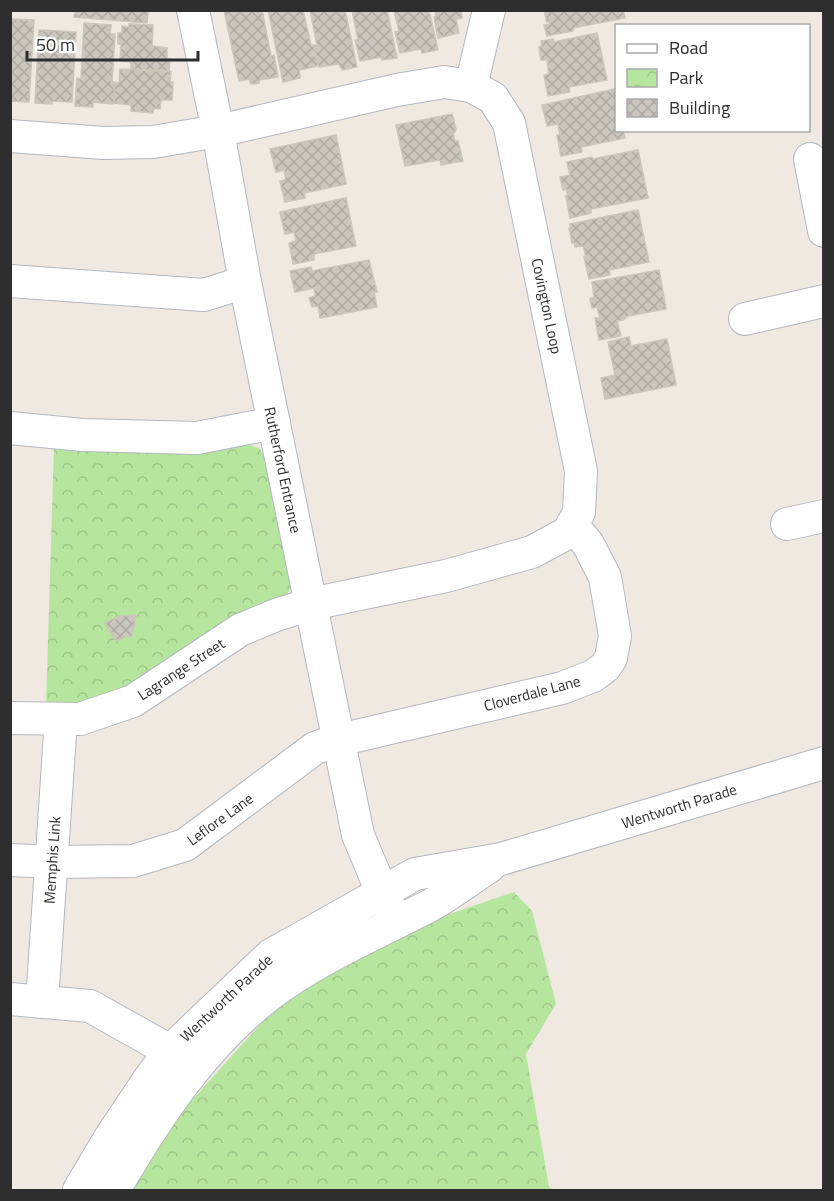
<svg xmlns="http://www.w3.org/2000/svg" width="834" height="1201" viewBox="0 0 834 1201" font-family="'Titillium Web',sans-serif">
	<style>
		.park { fill: url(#park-crowns) }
		.building { fill: url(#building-cross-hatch); stroke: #cbc5ba; stroke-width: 1.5 }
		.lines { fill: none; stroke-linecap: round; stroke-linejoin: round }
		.minor-casing { stroke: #b4b7c1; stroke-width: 34 }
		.minor { stroke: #fff; stroke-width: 32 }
		.labels { text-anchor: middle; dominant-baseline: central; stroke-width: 6; stroke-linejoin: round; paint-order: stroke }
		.street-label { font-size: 15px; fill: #2e2e2e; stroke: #fff }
	</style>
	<defs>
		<pattern id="park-crowns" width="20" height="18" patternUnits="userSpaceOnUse" patternTransform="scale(1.5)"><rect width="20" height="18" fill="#b6e59e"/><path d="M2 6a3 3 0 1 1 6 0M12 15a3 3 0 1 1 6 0" fill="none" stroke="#9dc588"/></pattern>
		<pattern id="building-cross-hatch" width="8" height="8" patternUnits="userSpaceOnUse" patternTransform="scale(1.5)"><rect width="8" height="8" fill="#cbc7bf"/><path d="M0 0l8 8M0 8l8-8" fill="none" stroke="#afaba4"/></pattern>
	</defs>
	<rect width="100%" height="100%" fill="#efe9e1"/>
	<g class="park">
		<path d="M243,443L259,448L270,463L293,583L285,599L165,673L90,706H46L54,447Z"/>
		<path d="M514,892L532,911L556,1004L526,1054L549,1187L555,1190H131L175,1119L273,1010L331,972L403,930Z"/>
	</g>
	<g class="building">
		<path d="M75,10H148L147,23L74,17Z"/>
		<path d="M224,10H262L271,56L274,55L278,77L259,80V83L251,84L249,79L239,81Z"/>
		<path d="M268,10H303L311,45H314L318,66L299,70L300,78L283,82Z"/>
		<path d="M310,10H345L357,67L342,70L339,64L319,67L314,46L317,45Z"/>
		<path d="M352,10H387L397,58L382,60V57L360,61L355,40H358Z"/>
		<path d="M394,10H429L438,50L422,53L421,49L400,53L395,32L399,31Z"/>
		<path d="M435,10H465L461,11L462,18L456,19L459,33L438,38L434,17H436Z"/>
		<path d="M544,10H623L625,18L573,28V31L547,36L544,25L550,24V21L547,22Z"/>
		<path d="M10,19L34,20L29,102L10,101Z"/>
		<path d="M84,23L111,25L110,34H115L112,82H115L113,104L93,102V107L75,106L77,78L81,79Z"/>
		<path d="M129,24L153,25L152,46L167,48V59H170L169,71L131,69V62L120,61L121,44H118V33H122V26L129,27Z"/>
		<path d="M39,30L76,32L72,102L52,101V104L35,103Z"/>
		<path d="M597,33L607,80L569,87L570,92L548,96L544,75L549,74L547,60H541L539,47L542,46L541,41L553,39L554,42Z"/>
		<path d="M120,69L171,72L170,82H173L172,100H161L160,109L154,108L153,113L131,111V105L114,103L115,83H119Z"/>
		<path d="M615,89L616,98V130H623L625,138L581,147L582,152L561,156L557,135H560L558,124L547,126L542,105Z"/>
		<path d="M452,114L456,129L455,132L453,133L455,141H458L463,161L441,165L440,160L405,166L396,125Z"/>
		<path d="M336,135L346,184L304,193L305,198L285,202L280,181L286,180L284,170L276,172L270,149Z"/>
		<path d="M638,150L648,198L591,209V213L570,218L566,196H568L566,189L563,190L560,177L570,175L567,162L592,157L593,159Z"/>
		<path d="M346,198L356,246L314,254V260L293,264L289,243L296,241L294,232L285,234L280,212Z"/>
		<path d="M638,210L649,262L609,270L610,275L589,279L584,257H586L583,246L575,247L574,243H572L569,228L571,227L570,224Z"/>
		<path d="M369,260L377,292H374L377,307L320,318L318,306L312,307L309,298L315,296L314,288L295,292L290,271L311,267L312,271Z"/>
		<path d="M659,270L666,309L628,316L623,320L617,321L621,336L599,340L595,318H600L597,307L592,308L590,299L594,297L592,282Z"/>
		<path d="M629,337L631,346L667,339L676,385L605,399L601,378L615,375L608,342Z"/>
		<path d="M136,615L132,636L124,637L116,641L105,623L119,616Z"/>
	</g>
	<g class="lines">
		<defs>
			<g id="minor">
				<path d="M193,10L218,131L245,282L358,835L382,892L397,922"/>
				<path d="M471,86L489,10"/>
				<path d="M10,136L104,143L153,142L218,131L397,90L444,82L471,86L493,98L509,123L581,471L579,512L569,532L532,552L446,576L311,604L276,615L240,630L133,701L80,719L10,718"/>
				<path d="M810,159L824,231"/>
				<path d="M10,281L204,295L245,282"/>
				<path d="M745,319L824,301"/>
				<path d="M10,428L83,435L197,438L274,423"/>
				<path d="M787,524L824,516"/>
				<path d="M10,860L52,862L133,861L185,845L315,748L339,740L562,688L593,676L605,667L611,658L615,636L605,577L588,544L572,525"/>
				<path d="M10,999L90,1006L170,1051L184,1064"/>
				<path d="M42,1002L61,719"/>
				<path d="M79,1190L110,1138L150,1078L170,1051L271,955L415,874L501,859L824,763"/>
				<path d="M114,1190C156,1118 202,1047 269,995C318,958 375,934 429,906C450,895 470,879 490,866"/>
			</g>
		</defs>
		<use href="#minor" class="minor-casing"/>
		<use href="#minor" class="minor"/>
	</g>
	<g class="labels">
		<g class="street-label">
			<text transform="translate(547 306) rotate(78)">Covington Loop</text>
			<text transform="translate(283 470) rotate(78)">Rutherford Entrance</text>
			<text transform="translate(181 669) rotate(-33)">Lagrange Street</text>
			<text transform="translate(532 693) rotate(-15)">Cloverdale Lane</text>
			<text transform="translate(679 806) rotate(-17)">Wentworth Parade</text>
			<text transform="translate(220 819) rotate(-36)">Leflore Lane</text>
			<text transform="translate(52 860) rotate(-86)">Memphis Link</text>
			<text transform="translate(226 998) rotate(-43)">Wentworth Parade</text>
		</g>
	</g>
	<rect width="834" height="1201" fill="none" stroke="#2e2e2e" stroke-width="24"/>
	<rect x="615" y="24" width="195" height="108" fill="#ffffff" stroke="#ababab" stroke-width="1.5"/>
	<rect x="627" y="44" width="30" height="9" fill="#ffffff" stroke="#ababab" stroke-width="1.5"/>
	<text x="669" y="54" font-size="18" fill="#2e2e2e">Road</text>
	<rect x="627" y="69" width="30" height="18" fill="url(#park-crowns)" stroke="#ababab" stroke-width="1.5"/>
	<text x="669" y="84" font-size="18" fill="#2e2e2e">Park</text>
	<rect x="627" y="99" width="30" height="18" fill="url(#building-cross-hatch)" stroke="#ababab" stroke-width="1.5"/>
	<text x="669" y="114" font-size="18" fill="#2e2e2e">Building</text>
	<path d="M27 51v9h171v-9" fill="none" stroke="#2e2e2e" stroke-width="3"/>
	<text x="36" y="51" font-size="18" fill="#2e2e2e" stroke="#ffffff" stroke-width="4.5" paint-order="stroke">50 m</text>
</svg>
